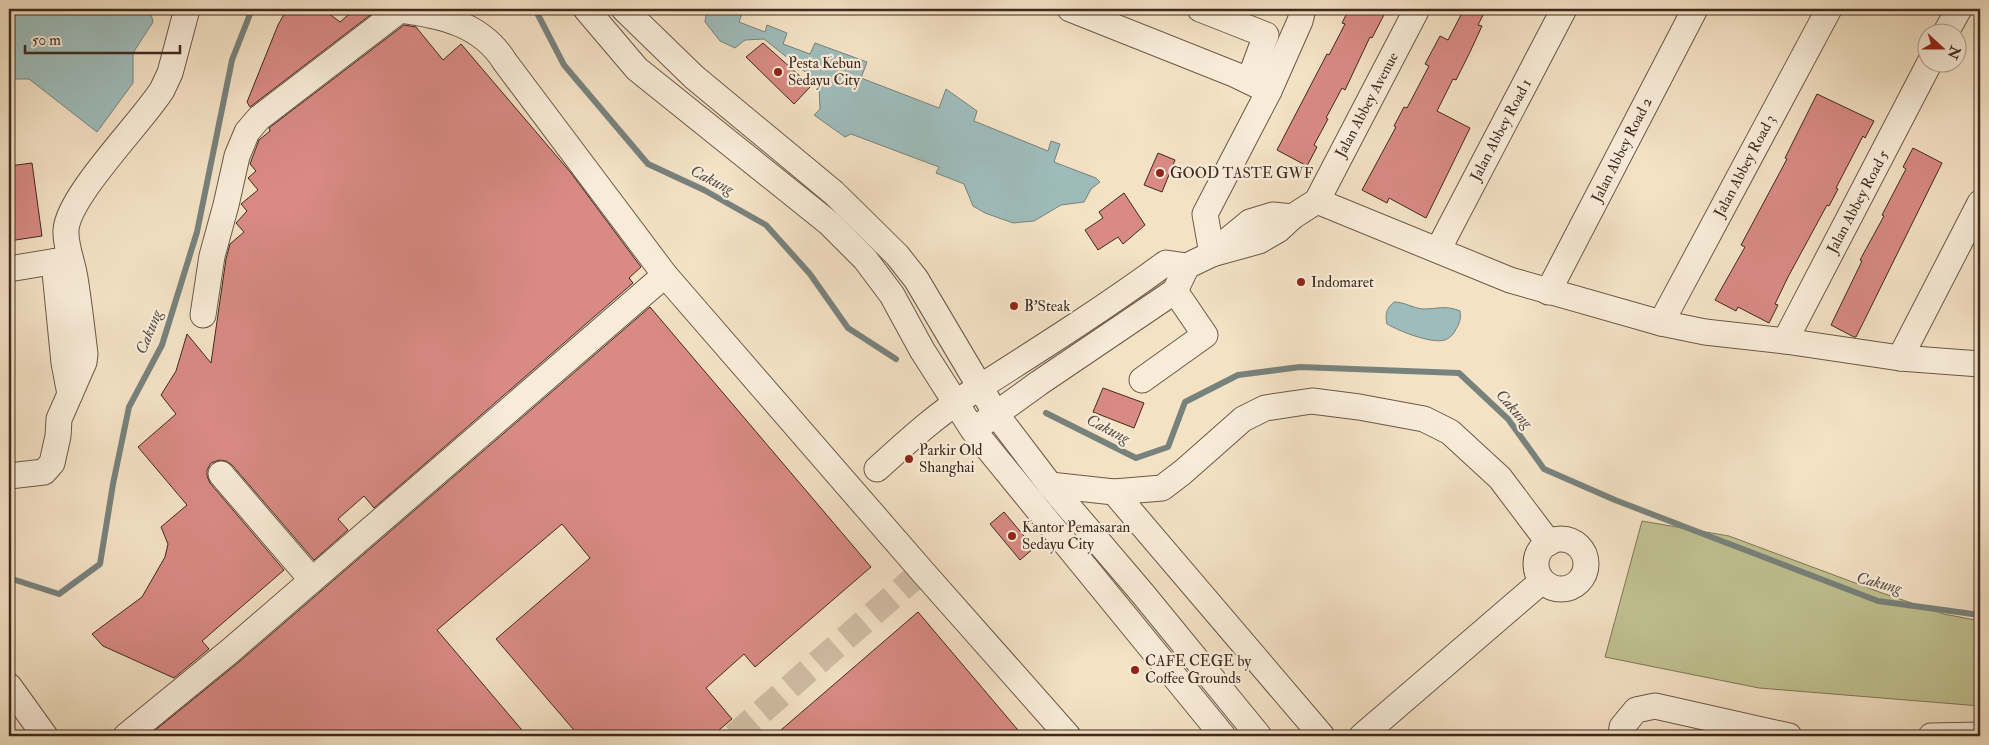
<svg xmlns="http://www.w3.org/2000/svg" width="1989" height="745" viewBox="0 0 1989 745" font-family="'IM FELL Double Pica',serif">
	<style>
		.green { fill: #c0c291; stroke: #807658 }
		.water { fill: #9ebcbb; stroke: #78827d }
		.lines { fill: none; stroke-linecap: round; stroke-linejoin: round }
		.stream { stroke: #78827d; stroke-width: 6 }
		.building { fill: #d98a84; stroke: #3f2a1f }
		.minor-tunnel { stroke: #d0bda4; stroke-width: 25; stroke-dasharray: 25 12; stroke-linecap: butt }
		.minor-casing { stroke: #6c5848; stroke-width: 27 }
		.minor { stroke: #f8ecd9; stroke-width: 25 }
		.poi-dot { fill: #8f2418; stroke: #f8ecd9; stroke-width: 2 }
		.labels { text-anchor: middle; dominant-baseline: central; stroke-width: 4.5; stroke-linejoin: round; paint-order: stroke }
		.poi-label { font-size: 15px; fill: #3f2a1f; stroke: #f8ecd9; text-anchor: start }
		.street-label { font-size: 15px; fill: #3f2a1f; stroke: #f8ecd9 }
		.water-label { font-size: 16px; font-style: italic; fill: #574e46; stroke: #f8ecd9 }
	</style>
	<rect width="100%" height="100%" fill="#f4e2c5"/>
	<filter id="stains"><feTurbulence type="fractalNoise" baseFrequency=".004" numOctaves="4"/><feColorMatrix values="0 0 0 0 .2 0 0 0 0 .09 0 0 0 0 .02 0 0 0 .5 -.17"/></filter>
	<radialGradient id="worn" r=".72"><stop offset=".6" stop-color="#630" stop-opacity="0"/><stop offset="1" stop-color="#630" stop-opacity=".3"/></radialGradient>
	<path class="green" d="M1642,521L1729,536L1882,593L1944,614L1980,621V706L1759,688L1605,657Z"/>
	<g class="water">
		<path d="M9,9H150L153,22L133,53V83L97,132L29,79H9Z"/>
		<path d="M707,9H740L743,11L739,22L765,32L767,25L787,33L783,44L810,54L815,43L867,62L861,78L939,108L946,89L977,111L974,121L1048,151L1051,141L1060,144L1054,162L1096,178L1100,182L1091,189L1084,202L1061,205L1034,221L1013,223L985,213L973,206L964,184L936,173L939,167L851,134L845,137L814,115L820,109L819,83L764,39L745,40L735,48L720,41L705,22Z"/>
		<path d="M1394,302C1405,302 1412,308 1423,309C1436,309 1447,305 1460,311C1461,318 1460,323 1456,329C1454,334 1450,338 1445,340C1431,344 1399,331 1387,324C1385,314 1386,309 1394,302Z"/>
	</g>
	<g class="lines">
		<g class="stream">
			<path d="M535,9L564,65L648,164L704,190L766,225L810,274L848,328L896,359"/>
			<path d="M1046,413L1136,458L1168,447L1185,402L1238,375L1300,367L1459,373L1508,419L1544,469L1615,500L1878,601L1980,615"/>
			<path d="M9,578L59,594L100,564L113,484L129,407L162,345L197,232L232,60L252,9"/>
		</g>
	</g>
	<g class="building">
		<path d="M287,9H323L340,22L355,9H378L250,107L247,102L278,25Z"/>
		<path d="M1349,9H1387L1372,38L1370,37L1345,90L1342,88L1326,118L1328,119L1314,145L1317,147L1307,166L1277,150L1327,54L1329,55L1345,24L1342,23Z"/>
		<path d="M1464,9H1486L1478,25L1482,26L1470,52L1456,80L1453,79L1437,111L1470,128L1426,218L1389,198L1387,203L1362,190L1396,127L1394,126L1404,107L1407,108L1429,66L1425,64L1440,36L1448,40Z"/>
		<path d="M404,25L416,27L443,60L461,44L571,173L641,267L629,278L633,283L374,508L364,496L338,519L348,530L314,560L232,465L226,461L219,460L211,463L207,470V476L210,483L284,570L202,641L209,649L174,678L103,646L92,634L142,597L165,557L168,544L161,527L187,505L138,447L176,414L161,395L176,371L187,334L211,363L226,259L230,244L244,232L236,223L247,211L241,204L258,190L248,178L256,171L250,164L259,140L270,131L269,128Z"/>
		<path d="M763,43L811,86L794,104L746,57Z"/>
		<path d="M1817,94L1874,121L1865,138L1863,136L1836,188L1838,189L1829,206L1827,205L1788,277L1775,304L1778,305L1769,323L1738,307L1736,311L1715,300L1745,247L1741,245L1787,159L1785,158Z"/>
		<path d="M1913,148L1942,163L1866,317L1856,337H1854L1831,325L1862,261L1860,260L1884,216L1882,215L1906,169L1903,167Z"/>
		<path d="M1158,153L1175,160L1162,192L1144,185Z"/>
		<path d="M32,163L42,236L9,241V166Z"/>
		<path d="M1124,193L1145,225L1123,244L1118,237L1098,250L1085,230L1103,218L1099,212Z"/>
		<path d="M650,307L871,567L755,667L744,654L706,688L732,719L712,736H579L496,639L590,558L562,524L437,630L527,736H148L239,662Z"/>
		<path d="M1103,388L1144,403L1134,428L1093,412Z"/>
		<path d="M1004,512L1034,548L1020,560L990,524Z"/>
		<path d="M918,612L1023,736H774Z"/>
	</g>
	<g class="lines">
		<path class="minor-tunnel" d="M734,736L922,571"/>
		<defs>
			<g id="minor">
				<path d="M586,9L637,69L829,223L865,259L892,295L922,350L973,430L1223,736"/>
				<path d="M624,9L694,77L834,193L897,255L916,279L996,414L1050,485L1143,594L1259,736"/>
				<path d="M1070,9L1236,75L1269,91"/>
				<path d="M1200,9L1266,35L1249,81"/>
				<path d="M1946,32L1959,9"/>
				<path d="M1317,201L1510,280L1661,323L1705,332L1785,341L1900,358L1980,364"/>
				<path d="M1216,250L1250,222L1273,215L1292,217"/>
				<path d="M1438,250L1564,9"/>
				<path d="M1212,254L1205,214L1269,91L1300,21L1303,9"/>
				<path d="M54,262L64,363L70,394"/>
				<path d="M9,269L69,259"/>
				<path d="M1548,292L1695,9"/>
				<path d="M203,315L212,256L226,205L237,156L247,132L259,118L400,10C440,15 482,24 505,62L665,275L922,571L1068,736"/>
				<path d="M1661,323L1829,9"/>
				<path d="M1785,341L1930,62"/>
				<path d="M1900,358L1980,203"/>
				<path d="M1142,380L1205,335L1175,291"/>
				<path d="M982,424L1039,383L1175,291L1187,266"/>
				<path d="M877,469C906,443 936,415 969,394C1035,352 1102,310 1166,263L1187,266L1212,254L1259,241L1278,230L1292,217L1317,201L1417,9"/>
				<path d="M221,474L312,580"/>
				<path d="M9,476L44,472L52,463L58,436L59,419L84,362L85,354C82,329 79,303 75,278C73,263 65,246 66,230C68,196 141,123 162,90L170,73L187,9"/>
				<path d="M1050,485L1114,492L1162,488L1183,472L1243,419L1265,408L1312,401L1359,407L1424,419L1450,432L1500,478L1549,543"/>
				<path d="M1114,492L1322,736"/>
				<circle cx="1561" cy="564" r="25"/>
				<path d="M9,686L45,736"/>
				<path d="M126,736L230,651L665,275"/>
				<path d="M1362,736L1542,581"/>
				<path d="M1621,736L1622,727L1636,710L1655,706L1789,736"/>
				<path d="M1931,736L1980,735"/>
			</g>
		</defs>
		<use href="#minor" class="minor-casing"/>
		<use href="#minor" class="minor"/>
	</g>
	<g class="poi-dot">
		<circle cx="778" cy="72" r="5"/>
		<circle cx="1160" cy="173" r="5"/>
		<circle cx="1301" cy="282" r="5"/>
		<circle cx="1014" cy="306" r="5"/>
		<circle cx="909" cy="459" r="5"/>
		<circle cx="1012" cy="536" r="5"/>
		<circle cx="1135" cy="670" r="5"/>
	</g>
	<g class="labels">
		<g class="poi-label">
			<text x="788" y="63">Pesta Kebun<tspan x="788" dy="17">Sedayu City</tspan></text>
			<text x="1170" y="173">GOOD TASTE GWF</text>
			<text x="1311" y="282">Indomaret</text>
			<text x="1024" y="306">B'Steak</text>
			<text x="919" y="450">Parkir Old<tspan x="919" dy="17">Shanghai</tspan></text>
			<text x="1022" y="527">Kantor Pemasaran<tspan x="1022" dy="17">Sedayu City</tspan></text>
			<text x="1145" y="661">CAFE CEGE by<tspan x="1145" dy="17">Coffee Grounds</tspan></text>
		</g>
		<g class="street-label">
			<text transform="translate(1367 105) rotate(-62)">Jalan Abbey Avenue</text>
			<text transform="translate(1501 130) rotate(-62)">Jalan Abbey Road 1</text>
			<text transform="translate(1622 150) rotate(-63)">Jalan Abbey Road 2</text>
			<text transform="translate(1745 166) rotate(-62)">Jalan Abbey Road 3</text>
			<text transform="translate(1858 202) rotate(-62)">Jalan Abbey Road 5</text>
		</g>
		<g class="water-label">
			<text transform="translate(712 180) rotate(27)">Cakung</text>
			<text transform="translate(149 332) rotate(-68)">Cakung</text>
			<text transform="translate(1514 409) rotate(48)">Cakung</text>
			<text transform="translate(1108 429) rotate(27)">Cakung</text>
			<text transform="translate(1879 583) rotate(15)">Cakung</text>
		</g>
	</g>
	<rect width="1989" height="745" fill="none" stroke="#f4e2c5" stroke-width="30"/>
	<rect x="10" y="10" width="1969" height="725" fill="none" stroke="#3f2a1f" stroke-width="2.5"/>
	<rect x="15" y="15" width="1959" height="715" fill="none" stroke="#3f2a1f"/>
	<g transform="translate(1942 48) rotate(111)"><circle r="24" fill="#f8ecd9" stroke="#ae9e8f"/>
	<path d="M0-4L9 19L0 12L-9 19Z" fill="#8f2418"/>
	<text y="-8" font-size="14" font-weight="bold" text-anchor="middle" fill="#3f2a1f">N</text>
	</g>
	<path d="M25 45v8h155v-8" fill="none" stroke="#3f2a1f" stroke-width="2.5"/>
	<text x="32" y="45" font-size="15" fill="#3f2a1f" stroke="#f8ecd9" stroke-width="4" paint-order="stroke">50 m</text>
	<rect width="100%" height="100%" filter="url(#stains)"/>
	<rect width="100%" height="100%" fill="url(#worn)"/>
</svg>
